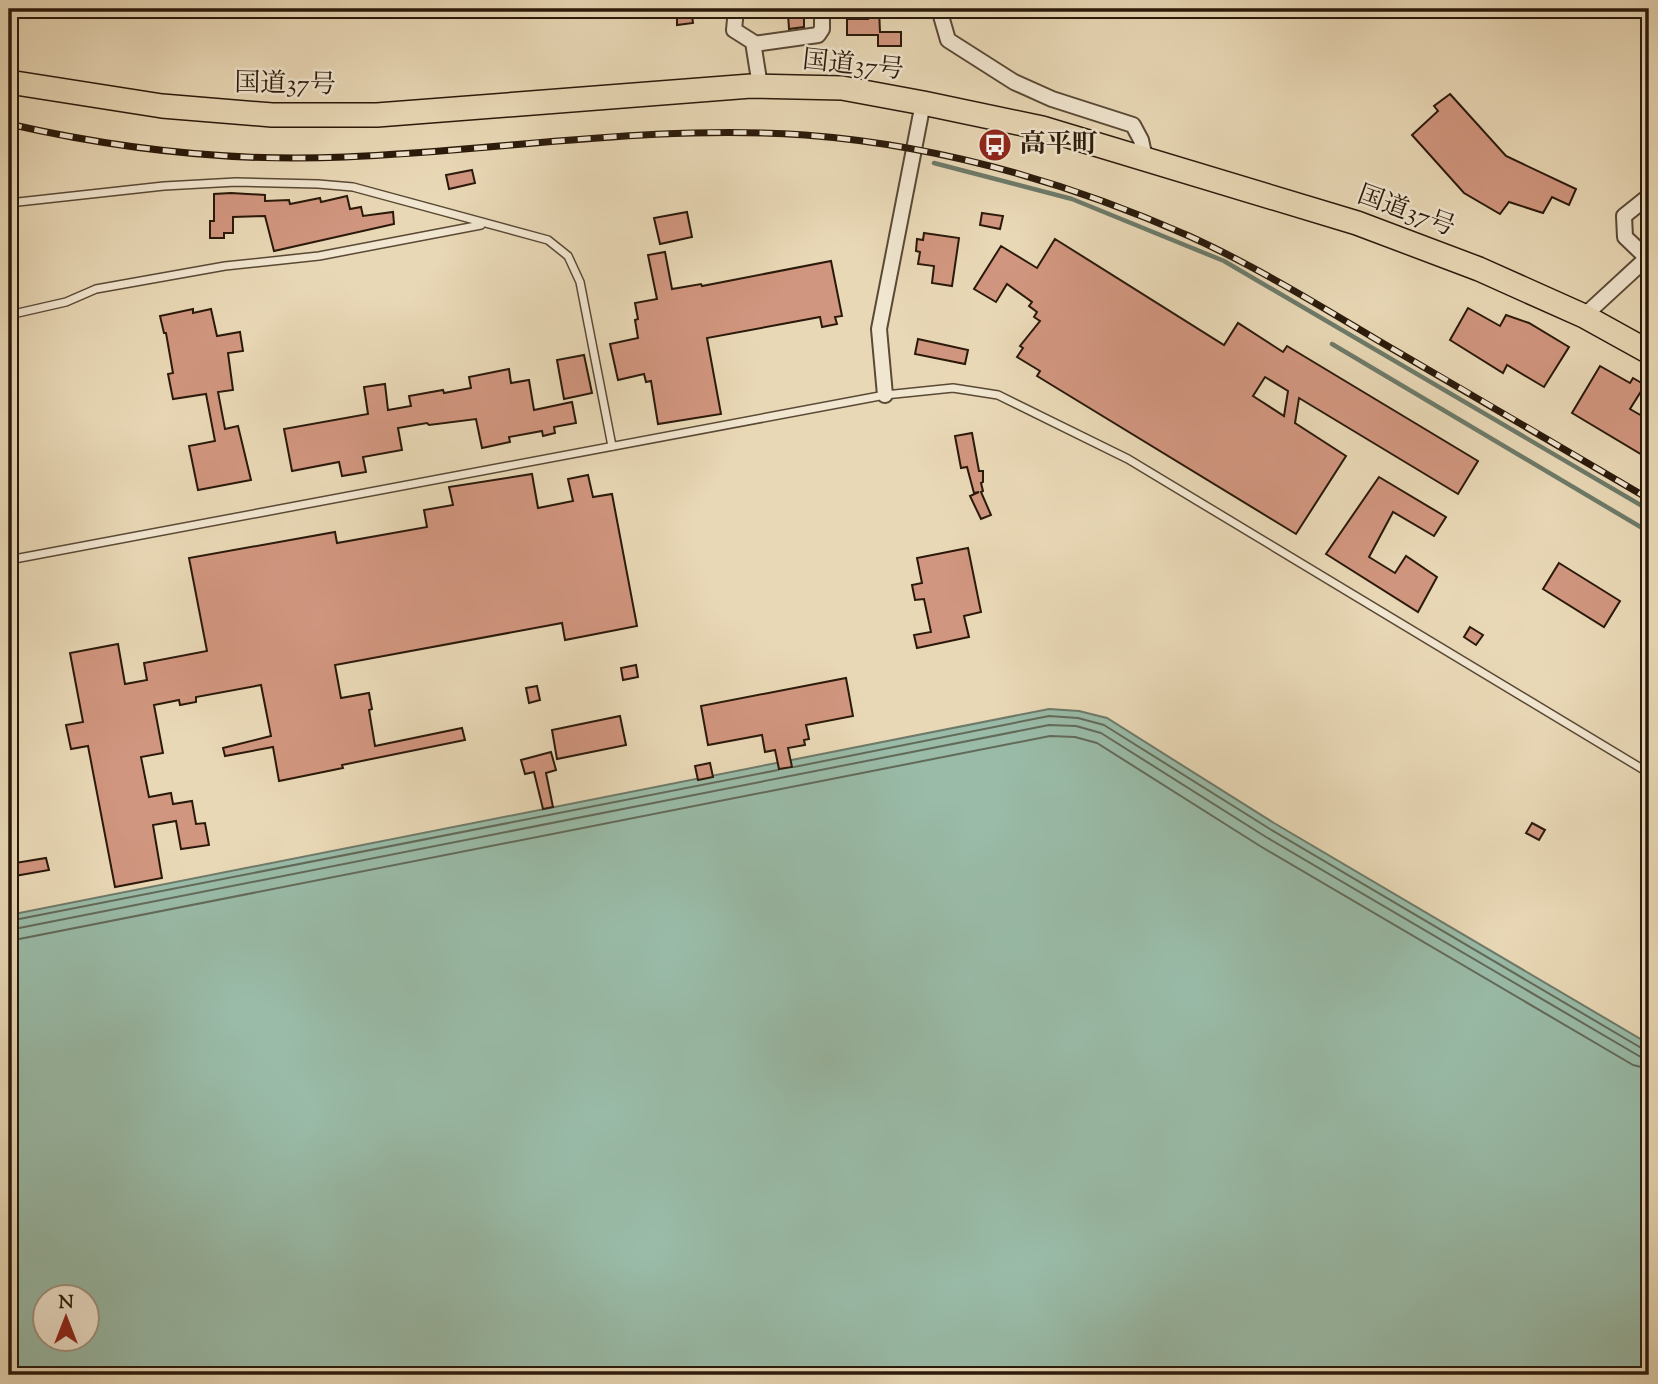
<svg xmlns="http://www.w3.org/2000/svg" width="1658" height="1384" viewBox="0 0 1658 1384" font-family="'Sorts Mill Goudy','Noto Serif JP',serif">
	<style>
		.water { fill: #99bba8; stroke: #6d7a69; stroke-width: 2; fill-rule: evenodd }
		.lines { fill: none; stroke-linecap: round; stroke-linejoin: round }
		.shore { stroke: #626a59; stroke-width: 2 }
		.stream { stroke: #6d7a69; stroke-width: 4.5 }
		.building { fill: #d1967f; stroke: #2a190a; stroke-width: 2; fill-rule: evenodd }
		.service-casing { stroke: #5a4935; stroke-width: 10 }
		.minor-casing { stroke: #5a4935; stroke-width: 18 }
		.trunk-casing { stroke: #2a190a; stroke-width: 26 }
		.service { stroke: #f1e6d0; stroke-width: 7 }
		.minor { stroke: #f1e6d0; stroke-width: 14 }
		.trunk { stroke: #e9d8b6; stroke-width: 23 }
		.rail-casing { stroke: #2a190a; stroke-width: 7 }
		.rail { stroke: #f1e6d0; stroke-width: 4.5; stroke-dasharray: 13; stroke-linecap: butt }
		.labels { text-anchor: middle; dominant-baseline: central; stroke-width: 5; stroke-linejoin: round; paint-order: stroke }
		.street-label { font-size: 26px; fill: #2a190a; stroke: #f1e6d0 }
		.poi-label { font-size: 26px; font-weight: bold; fill: #2a190a; stroke: #f1e6d0; text-anchor: start }
	</style>
	<rect width="100%" height="100%" fill="#e9d8b6"/>
	<filter id="stains"><feTurbulence type="fractalNoise" baseFrequency=".00286" numOctaves="4"/><feColorMatrix values="0 0 0 0 .2 0 0 0 0 .09 0 0 0 0 .02 0 0 0 .5 -.17"/></filter>
	<radialGradient id="worn" r=".72"><stop offset=".6" stop-color="#630" stop-opacity="0"/><stop offset="1" stop-color="#630" stop-opacity=".3"/></radialGradient>
	<path class="water" d="M1049,709L1079,711L1107,718L1274,823L1649,1044V1375H9V915ZM46,1296H88V1338H46Z"/>
	<g class="lines">
		<g class="shore">
			<path d="M794,767L1049,716L1078,718L1104,725L1270,829L1643,1049L1649,1050"/>
			<path d="M9,921L778,770"/>
			<path d="M9,930L1049,725L1076,726L1101,733L1266,837L1639,1056L1649,1059"/>
			<path d="M9,941L1050,736L1075,737L1097,743L1260,846L1633,1065L1649,1069"/>
		</g>
		<g class="stream">
			<path d="M934,163L1072,199L1224,261L1649,510"/>
			<path d="M1332,344L1649,532"/>
		</g>
	</g>
	<g class="building">
		<path d="M681,9H691L693,23L677,25V11Z"/>
		<path d="M868,9H879L880,32H901V46H878V35H847V19H868Z"/>
		<path d="M788,14H804V27L789,29Z"/>
		<path d="M1450,94L1506,156L1576,189L1569,205L1552,197L1543,213L1509,202L1500,214L1464,193L1412,135L1438,111L1434,106Z"/>
		<path d="M472,170L475,183L449,189L446,175Z"/>
		<path d="M231,193L265,195V201L289,200L290,204L320,198L321,202L347,196L350,209L361,207L363,216L393,212L394,224L274,251L265,216L233,217V233H224V238H210V221H214V194Z"/>
		<path d="M687,212L692,237L660,244L654,218Z"/>
		<path d="M982,213L1003,216L1000,229L980,225Z"/>
		<path d="M924,233L959,238L952,286L932,283L934,266L918,264L920,252L916,251L917,239L923,240Z"/>
		<path d="M1055,239L1224,345L1238,323L1283,352L1287,346L1478,461L1458,494L1299,398L1295,423L1346,456L1296,534L1037,376L1040,371L1017,357L1023,348L1020,346L1040,321L1034,317L1037,312L1029,306L1032,302L1007,284L996,302L974,289L1001,246L1037,268ZM1265,377L1288,391L1284,416L1253,396Z"/>
		<path d="M665,252L672,289L701,284L702,286L831,261L842,316L835,317L837,324L822,327L820,317L707,338L721,414L658,424L651,381L646,382L644,374L618,380L610,344L638,338L635,320L638,319L635,303L657,299L648,255Z"/>
		<path d="M1468,308L1500,326L1506,315L1529,323L1569,347L1544,387L1507,365L1503,373L1450,340Z"/>
		<path d="M193,309V313L211,309L217,336L240,332L243,351L228,353L233,390L218,392L225,429L238,426L251,480L198,490L189,446L215,441L206,394L173,399L168,374L173,373L166,333H164L160,316Z"/>
		<path d="M918,339L968,350L965,364L915,354Z"/>
		<path d="M584,355L592,393L564,399L557,360Z"/>
		<path d="M1600,366L1630,383L1633,378L1645,385L1630,409L1649,420V459L1572,413Z"/>
		<path d="M509,369L511,383L529,380L534,410L572,402L576,423L554,427L555,433L543,436L542,431L509,437L510,442L482,448L476,419L429,425L427,423L398,428L402,450L363,457L366,472L342,476L339,462L292,471L284,429L368,414L364,387L385,384L388,410L411,406L409,396L443,390L444,393L471,388L469,377Z"/>
		<path d="M972,433L979,471H983V482L981,483L983,491L981,492L991,515L981,519L970,496L979,492L974,493L967,467L961,468L955,436Z"/>
		<path d="M532,474L538,508L573,501L568,479L588,475L593,497L612,494L637,626L565,640L562,623L335,665L341,698L369,693L372,709L369,710L375,746L462,728L465,740L342,765L343,768L279,781L273,747L225,756L223,748L271,736L261,685L196,697V702L180,705L179,700L154,705L163,753L141,757L149,797L171,793L173,804L192,801L196,824L205,823L209,845L181,849L176,821L153,825L162,878L115,887L88,746L71,749L66,725L83,722L70,653L118,644L125,684L147,680L144,663L207,651L189,558L335,532L337,543L427,527L424,510L453,505L449,487Z"/>
		<path d="M1379,477L1446,517L1434,536L1393,512L1369,557L1395,573L1406,556L1437,577L1418,612L1326,554Z"/>
		<path d="M968,548L981,612L964,616L969,637L917,648L914,635L931,632L924,599L915,600L912,585L922,583L917,558Z"/>
		<path d="M1559,563L1620,601L1604,627L1543,589Z"/>
		<path d="M1470,627L1483,635L1476,645L1464,637Z"/>
		<path d="M636,665L638,677L623,680L621,668Z"/>
		<path d="M846,678L853,716L806,725L809,739L804,740L805,745L788,748L792,767L779,769L775,750L765,752L762,735L708,745L701,706Z"/>
		<path d="M537,686L540,700L529,703L526,688Z"/>
		<path d="M620,716L626,745L557,759L552,730Z"/>
		<path d="M551,752L556,770L546,773L553,807L543,809L534,772L525,774L521,760Z"/>
		<path d="M710,763L713,777L698,780L695,766Z"/>
		<path d="M1532,823L1545,830L1539,840L1526,833Z"/>
		<path d="M46,858L49,870L9,877V864Z"/>
	</g>
	<g class="lines">
		<defs>
			<g id="service">
				<path d="M9,203L164,186L236,182L318,184L353,187L548,240L568,256L580,282L612,446"/>
				<path d="M9,315L66,302L96,289L225,266L319,256L481,225"/>
				<path d="M9,560L885,395L953,388L998,395L1128,459L1649,773"/>
			</g>
			<g id="minor">
				<path d="M736,9L734,30L753,42L760,86"/>
				<path d="M939,9L948,40L1014,82L1052,99L1133,125L1141,140L1145,158"/>
				<path d="M754,44L818,35L822,29V20"/>
				<path d="M1647,258L1625,237L1624,216L1649,196"/>
				<path d="M1584,316L1649,256"/>
				<path d="M885,395L879,329L923,103"/>
			</g>
			<path id="trunk" d="M9,82L162,106L272,115H377L751,86L842,88L923,103L1042,128L1357,223L1479,269L1584,316L1649,352"/>
		</defs>
		<use href="#service" class="service-casing"/>
		<use href="#minor" class="minor-casing"/>
		<use href="#trunk" class="trunk-casing"/>
		<use href="#service" class="service"/>
		<use href="#minor" class="minor"/>
		<use href="#trunk" class="trunk"/>
		<defs>
			<path id="rail" d="M9,124C118,149 233,162 345,157C498,151 651,124 805,135C938,145 1067,182 1189,236C1255,266 1317,304 1379,341C1469,393 1559,446 1649,499"/>
		</defs>
		<use href="#rail" class="rail-casing"/>
		<use href="#rail" class="rail"/>
	</g>
	<defs>
		<symbol id="bus-disc" viewBox="-11 -11 22 22"><circle r="9.5" fill="#8f2418" stroke="#f1e6d0"/><path d="M-5-6H5V4H4V6H2V4H-2V6H-4V4H-5ZM-3.5-4V0h7V-4ZM-3.5 1.2v1.5H-2V1.2ZM2 1.2v1.5H3.5V1.2Z" fill="#fff"/></symbol>
	</defs>
	<g fill-rule="evenodd">
		<use href="#bus-disc" x="976" y="126" width="38" height="38"/>
	</g>
	<g class="labels">
		<g class="street-label">
			<text transform="translate(853 66) rotate(6)">国道37号</text>
			<text transform="translate(285 85) rotate(1)">国道37号</text>
			<text transform="translate(1406 212) rotate(20)">国道37号</text>
		</g>
		<g class="poi-label">
			<text x="1020" y="145">高平町</text>
		</g>
	</g>
	<rect width="1658" height="1384" fill="none" stroke="#e9d8b6" stroke-width="35"/>
	<rect x="10" y="10" width="1637" height="1363" fill="none" stroke="#2a190a" stroke-width="3.5"/>
	<rect x="18" y="18" width="1623" height="1349" fill="none" stroke="#2a190a" stroke-width="2"/>
	<g transform="translate(66 1318)"><circle r="33" fill="#f1e6d0" stroke="#a19481" stroke-width="2"/>
	<path d="M0-5L12 26L0 18L-12 26Z" fill="#8f2418"/>
	<text y="-10" font-size="19" font-weight="bold" text-anchor="middle" fill="#2a190a">N</text>
	</g>
	<rect width="100%" height="100%" filter="url(#stains)"/>
	<rect width="100%" height="100%" fill="url(#worn)"/>
</svg>
